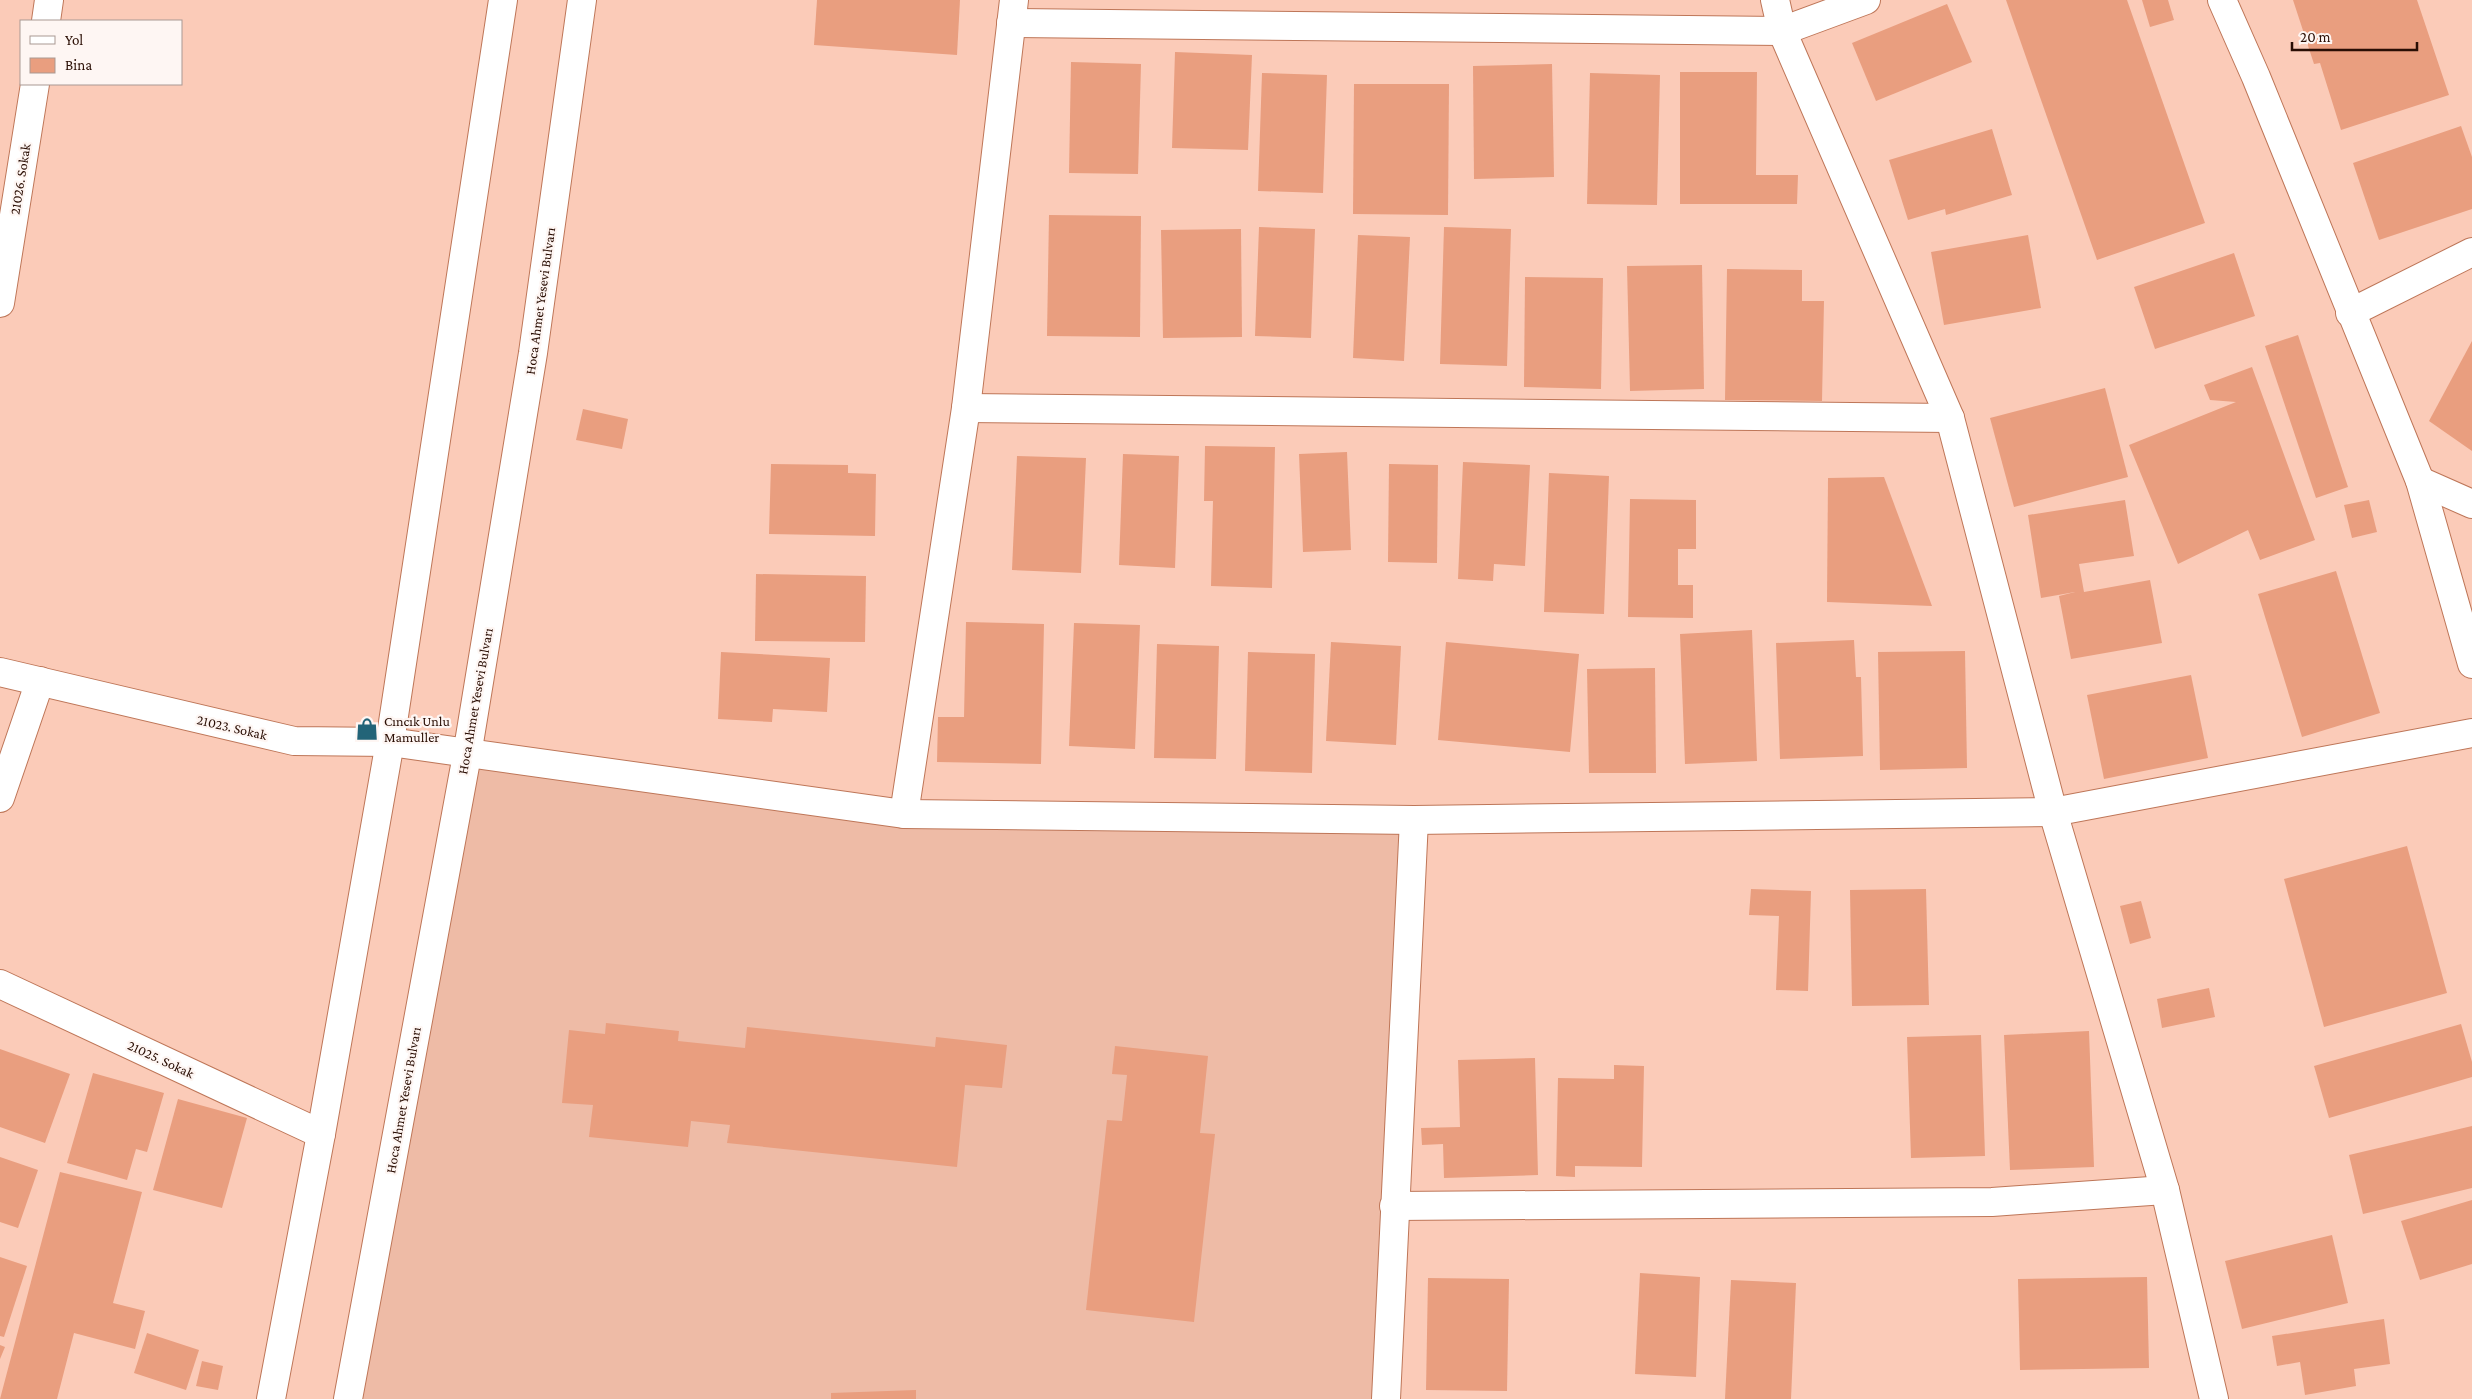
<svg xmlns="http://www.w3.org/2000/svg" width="2472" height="1399" viewBox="0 0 2472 1399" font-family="'Crimson Pro',serif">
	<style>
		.built { fill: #eebba6 }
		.building { fill: #e99e7f }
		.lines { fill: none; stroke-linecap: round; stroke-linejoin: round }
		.minor-casing { stroke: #be7658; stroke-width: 30 }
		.major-casing { stroke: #be7658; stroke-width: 30 }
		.minor { stroke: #fff; stroke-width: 28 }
		.major { stroke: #fff; stroke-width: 28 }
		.labels { text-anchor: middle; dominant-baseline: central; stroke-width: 4.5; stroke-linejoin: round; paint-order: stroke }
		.street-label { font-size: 14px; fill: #2a0e04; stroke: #fef6f3 }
		.poi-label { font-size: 14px; fill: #2a0e04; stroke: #fef6f3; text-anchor: start }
	</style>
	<rect width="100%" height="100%" fill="#fbcbb8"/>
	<path class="built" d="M467,755L904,814L1414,820L1386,1399H348Z"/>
	<g class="building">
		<path d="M817,0H960L957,55L814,45Z"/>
		<path d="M2006,0H2127L2205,223L2097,260Z"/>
		<path d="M2142,0H2168L2174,20L2150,27Z"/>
		<path d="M2293,0H2417L2449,95L2341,130L2320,63L2314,64Z"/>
		<path d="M1947,4L1972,62L1876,101L1852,43Z"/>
		<path d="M1175,52L1252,55L1248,150L1172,148Z"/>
		<path d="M1071,62L1141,64L1138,174L1069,173Z"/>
		<path d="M1552,64L1554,177L1474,179L1473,66Z"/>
		<path d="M1680,72H1757L1756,175H1798L1797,204H1680Z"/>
		<path d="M1262,73L1327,75L1323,193L1258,191Z"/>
		<path d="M1590,73L1660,75L1657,205L1587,204Z"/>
		<path d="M1354,84H1449L1448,215L1353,214Z"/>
		<path d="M2461,126L2472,157V209L2379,240L2353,163Z"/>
		<path d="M1992,129L2012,195L1946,215L1945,209L1908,220L1889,160Z"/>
		<path d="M1049,215L1141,216L1140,337L1047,336Z"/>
		<path d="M1259,227L1315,229L1311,338L1255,336Z"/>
		<path d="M1444,227L1511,229L1507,366L1440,364Z"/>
		<path d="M1241,229L1242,337L1163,338L1161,230Z"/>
		<path d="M1358,235L1410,237L1404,361L1353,358Z"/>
		<path d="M2028,235L2041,308L1944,325L1931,252Z"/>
		<path d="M2234,253L2255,316L2155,349L2134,287Z"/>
		<path d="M1702,265L1704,389L1630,391L1627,266Z"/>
		<path d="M1727,269L1802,270V301H1824L1822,401L1725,400Z"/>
		<path d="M1525,277L1603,278L1601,389L1524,387Z"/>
		<path d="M2298,335L2348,487L2316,498L2265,346Z"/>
		<path d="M2472,341V451L2429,421Z"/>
		<path d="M2252,367L2315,540L2260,560L2248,530L2178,564L2129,445L2236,402L2210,400L2204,385Z"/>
		<path d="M2105,388L2128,477L2014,507L1990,418Z"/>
		<path d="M583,409L628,419L622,449L576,440Z"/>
		<path d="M1205,446L1275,447L1272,588L1211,586L1213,501H1204Z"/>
		<path d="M1347,452L1351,550L1303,552L1299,454Z"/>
		<path d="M1123,454L1179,456L1175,568L1119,565Z"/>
		<path d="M1017,456L1086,458L1081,573L1012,570Z"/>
		<path d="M1463,462L1530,465L1525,566L1494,564L1493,581L1458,579Z"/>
		<path d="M771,464L848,465V473L876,474L875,536L769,534Z"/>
		<path d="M1389,464L1438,465L1437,563L1388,562Z"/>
		<path d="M1549,473L1609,476L1604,614L1544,612Z"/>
		<path d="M1884,477L1932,606L1827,602L1828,478Z"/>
		<path d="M1630,499L1696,500V549H1678V585H1693V618L1628,617Z"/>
		<path d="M2125,500L2134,556L2079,564L2084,592L2150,580L2162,643L2071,659L2059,596L2075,592L2041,598L2028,515Z"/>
		<path d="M2369,500L2377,532L2352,538L2344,505Z"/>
		<path d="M2336,571L2380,713L2302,737L2258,594Z"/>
		<path d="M756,574L866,576L865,642L755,641Z"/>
		<path d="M966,622L1044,624L1041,764L937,762L938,717H964Z"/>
		<path d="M1074,623L1140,625L1135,749L1069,746Z"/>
		<path d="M1752,630L1757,761L1685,764L1680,634Z"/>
		<path d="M1854,640L1856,677H1861L1863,756L1780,759L1776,643Z"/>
		<path d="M1331,642L1401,646L1396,745L1326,741Z"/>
		<path d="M1446,642L1579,654L1570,752L1438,740Z"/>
		<path d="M1157,644L1219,646L1216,759L1154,758Z"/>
		<path d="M1965,651L1967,768L1880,770L1878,652Z"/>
		<path d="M721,652L830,658L827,712L773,709L772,722L718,719Z"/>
		<path d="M1248,652L1315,654L1312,773L1245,771Z"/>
		<path d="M1655,668L1656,773H1589L1587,669Z"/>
		<path d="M2191,675L2208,758L2104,779L2087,695Z"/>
		<path d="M2407,846L2447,993L2324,1027L2284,879Z"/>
		<path d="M1751,889L1811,891L1808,991L1776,990L1779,916L1749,915Z"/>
		<path d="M1926,889L1929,1005L1852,1006L1850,890Z"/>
		<path d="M2141,901L2151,938L2130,944L2120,906Z"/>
		<path d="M2209,988L2215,1017L2162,1028L2157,999Z"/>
		<path d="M606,1023L679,1031L678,1041L745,1048L747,1027L935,1047L936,1037L1007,1045L1002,1088L965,1085L957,1167L727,1143L730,1125L691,1121L688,1147L589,1137L593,1105L562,1103L569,1030L605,1034Z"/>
		<path d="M2461,1024L2472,1062V1077L2329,1118L2314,1066Z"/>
		<path d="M2089,1031L2094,1167L2010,1170L2004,1035Z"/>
		<path d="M1981,1035L1985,1156L1911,1158L1907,1037Z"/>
		<path d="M1115,1046L1208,1056L1200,1133L1215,1134L1194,1322L1086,1310L1107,1120L1122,1121L1127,1075L1112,1074Z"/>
		<path d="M0,1049L70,1074L45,1143L0,1127Z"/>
		<path d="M1535,1058L1538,1175L1444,1178L1443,1144L1422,1145L1421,1128L1460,1127L1458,1060Z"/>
		<path d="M1614,1065L1644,1066L1642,1167L1575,1166V1177L1556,1176L1558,1078L1614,1079Z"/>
		<path d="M93,1073L164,1093L147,1152L136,1149L127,1180L67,1163Z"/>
		<path d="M178,1099L247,1118L222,1208L153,1190Z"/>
		<path d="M2472,1126V1188L2363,1214L2349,1155Z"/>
		<path d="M0,1157L38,1170L18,1228L0,1222Z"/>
		<path d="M60,1172L142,1192L113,1303L145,1311L135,1349L74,1333L57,1399H0Z"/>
		<path d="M2472,1200V1264L2420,1280L2401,1221Z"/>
		<path d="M2332,1235L2348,1303L2242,1329L2225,1261Z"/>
		<path d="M0,1257L27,1266L4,1337L0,1336Z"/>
		<path d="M1640,1273L1700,1277L1696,1377L1635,1374Z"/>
		<path d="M2147,1277L2149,1368L2020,1370L2018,1279Z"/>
		<path d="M1428,1278L1509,1279L1507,1391L1426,1390Z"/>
		<path d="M1731,1280L1796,1283L1791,1399H1725Z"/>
		<path d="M2384,1319L2390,1364L2354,1369L2356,1386L2305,1395L2300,1362L2277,1366L2272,1336Z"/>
		<path d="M147,1333L199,1350L186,1390L134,1373Z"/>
		<path d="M0,1345L5,1347L0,1359Z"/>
		<path d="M202,1361L223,1366L218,1390L196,1386Z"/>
		<path d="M916,1390V1399H831V1393Z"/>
	</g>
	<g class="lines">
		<defs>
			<g id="minor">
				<path d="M1775,0L1782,31L1950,418L2053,812L2165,1190L2214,1399"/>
				<path d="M2222,0L2256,77L2420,481L2472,664"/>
				<path d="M46,21L49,0"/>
				<path d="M1011,23L1782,31L1866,0"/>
				<path d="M0,303L35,84"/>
				<path d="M2350,313L2472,252"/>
				<path d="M966,408L1950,418"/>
				<path d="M2420,481L2472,504"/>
				<path d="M0,672L294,741L390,742L904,814L1414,820L2053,812L2472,733"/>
				<path d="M0,798L40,681"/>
				<path d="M904,814L966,408L1014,0"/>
				<path d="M0,984L321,1134"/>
				<path d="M1394,1206L1992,1202L2165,1190"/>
				<path d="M1386,1399L1414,820"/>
			</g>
			<g id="major">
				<path d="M271,1399L321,1134L390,742L503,0"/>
				<path d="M348,1399L467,755L533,353L582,0"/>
			</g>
		</defs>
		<use href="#minor" class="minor-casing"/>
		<use href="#major" class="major-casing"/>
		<use href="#minor" class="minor"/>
		<use href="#major" class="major"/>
	</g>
	<defs>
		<symbol id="shop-bare" viewBox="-9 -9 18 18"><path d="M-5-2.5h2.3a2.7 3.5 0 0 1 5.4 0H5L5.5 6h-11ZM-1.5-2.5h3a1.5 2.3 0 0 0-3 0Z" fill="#236478" stroke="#fef6f3" stroke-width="2.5" paint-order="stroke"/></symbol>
	</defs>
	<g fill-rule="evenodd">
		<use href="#shop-bare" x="351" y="713" width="32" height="32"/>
	</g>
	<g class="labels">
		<g class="street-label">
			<text transform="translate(20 179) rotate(-81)">21026. Sokak</text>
			<text transform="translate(540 301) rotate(-82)">Hoca Ahmet Yesevi Bulvarı</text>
			<text transform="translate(475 701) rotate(-80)">Hoca Ahmet Yesevi Bulvarı</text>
			<text transform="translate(232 727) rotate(13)">21023. Sokak</text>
			<text transform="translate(161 1059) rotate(25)">21025. Sokak</text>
			<text transform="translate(403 1100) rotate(-80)">Hoca Ahmet Yesevi Bulvarı</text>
		</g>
		<g class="poi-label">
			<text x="384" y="721">Cıncık Unlu<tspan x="384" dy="16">Mamuller</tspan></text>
		</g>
	</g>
	<rect x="20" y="20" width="162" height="65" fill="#fef6f3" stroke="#a99993"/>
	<rect x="30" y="36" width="25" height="8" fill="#ffffff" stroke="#a99993"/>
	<text x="65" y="45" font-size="15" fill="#2a0e04">Yol</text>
	<rect x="30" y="58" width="25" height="15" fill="#e99e7f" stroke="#a99993"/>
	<text x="65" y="70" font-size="15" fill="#2a0e04">Bina</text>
	<path d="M2292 42v8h125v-8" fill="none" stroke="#2a0e04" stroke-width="2.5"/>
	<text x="2300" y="42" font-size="15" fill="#2a0e04" stroke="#fef6f3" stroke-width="4" paint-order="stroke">20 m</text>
</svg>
